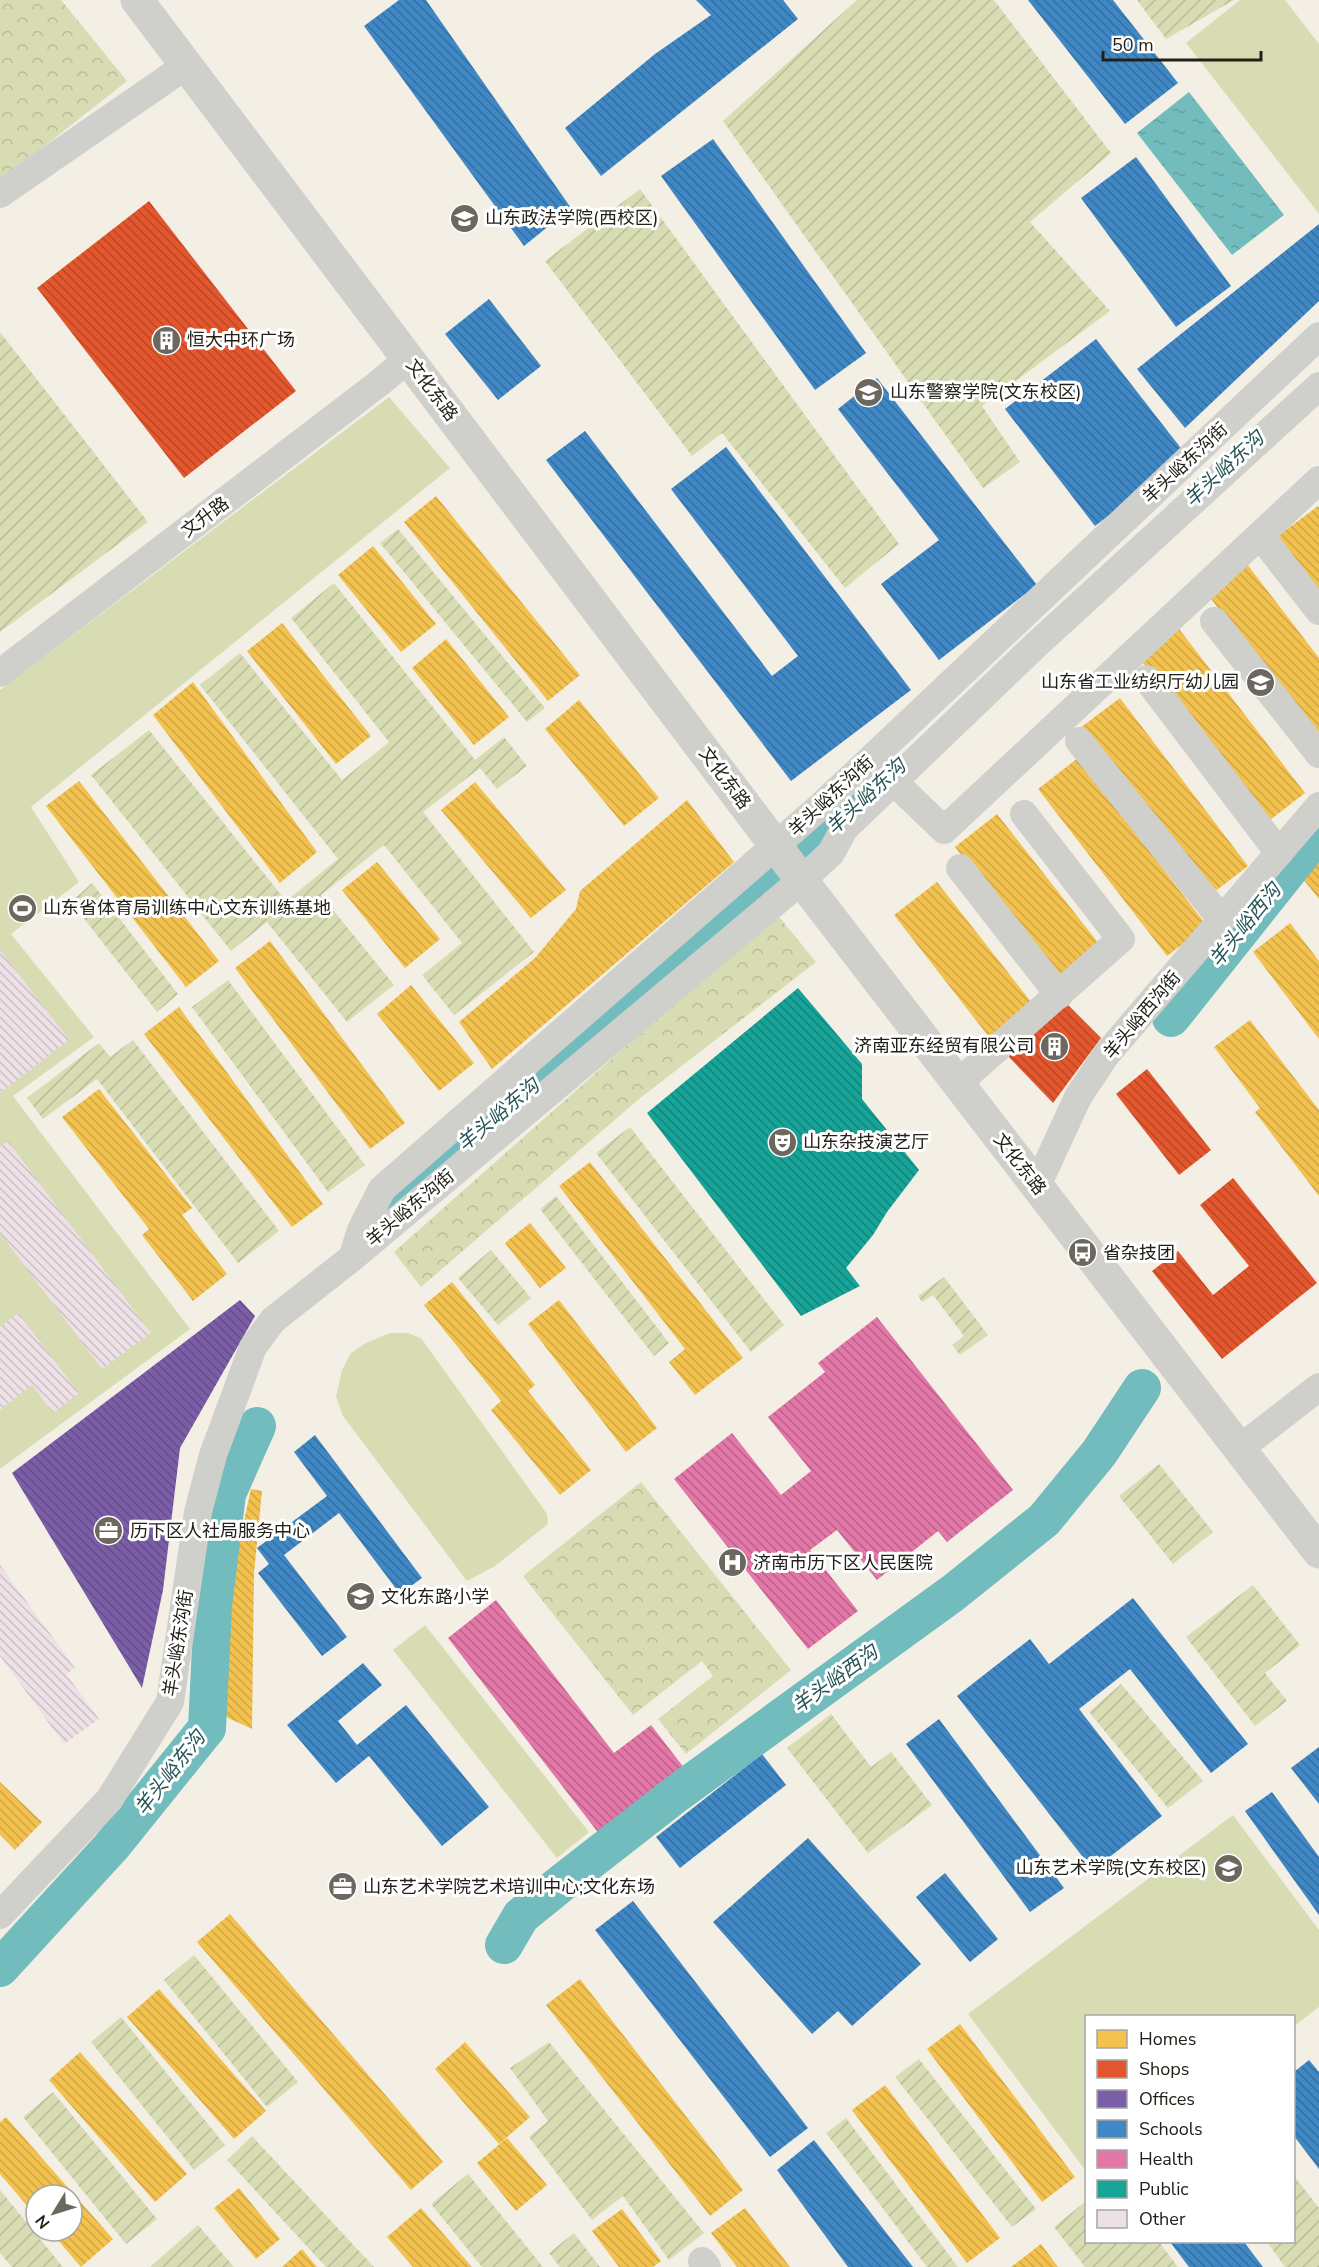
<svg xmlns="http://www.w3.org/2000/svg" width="1319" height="2267" viewBox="0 0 1319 2267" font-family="'Nunito Sans','Noto Sans SC',sans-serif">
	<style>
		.park { fill: url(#park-crowns) }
		.garden { fill: url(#garden-furrows) }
		.pitch { fill: #d8dcb2 }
		.water { fill: url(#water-ripples) }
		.homes { fill: url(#homes-back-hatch) }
		.shops { fill: url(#shops-back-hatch) }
		.offices { fill: url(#offices-back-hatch) }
		.schools { fill: url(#schools-back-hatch) }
		.health { fill: url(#health-back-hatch) }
		.public { fill: url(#public-back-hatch) }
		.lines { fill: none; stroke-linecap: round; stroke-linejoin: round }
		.river { stroke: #72bcbd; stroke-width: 38 }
		.building { fill: url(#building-back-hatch) }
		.minor { stroke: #cfcfcb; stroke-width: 28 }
		.major { stroke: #cfcfcb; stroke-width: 33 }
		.labels { text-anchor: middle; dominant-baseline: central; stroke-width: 6; stroke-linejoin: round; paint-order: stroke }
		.poi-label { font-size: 18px; fill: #232019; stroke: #fff; text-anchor: start }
		.street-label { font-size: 18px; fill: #232019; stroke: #fff }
		.water-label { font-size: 20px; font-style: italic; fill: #265457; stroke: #fff }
	</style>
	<defs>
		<pattern id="park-crowns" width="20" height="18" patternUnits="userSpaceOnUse" patternTransform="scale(1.5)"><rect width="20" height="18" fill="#d8dcb2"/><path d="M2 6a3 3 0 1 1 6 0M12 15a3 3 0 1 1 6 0" fill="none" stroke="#b9bc98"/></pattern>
		<pattern id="garden-furrows" width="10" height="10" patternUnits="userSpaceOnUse" patternTransform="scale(1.5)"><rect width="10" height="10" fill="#d8dcb2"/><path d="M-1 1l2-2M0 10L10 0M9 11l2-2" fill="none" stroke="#b9bc98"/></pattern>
		<pattern id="water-ripples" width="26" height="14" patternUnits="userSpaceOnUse" patternTransform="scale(1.5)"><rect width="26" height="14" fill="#72bcbd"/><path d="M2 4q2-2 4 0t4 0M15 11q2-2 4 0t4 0" fill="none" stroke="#62a1a2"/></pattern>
		<pattern id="homes-back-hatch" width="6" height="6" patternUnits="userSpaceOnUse" patternTransform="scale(1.5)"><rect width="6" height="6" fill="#f2c14e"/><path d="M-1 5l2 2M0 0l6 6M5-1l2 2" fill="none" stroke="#cfa644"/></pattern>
		<pattern id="shops-back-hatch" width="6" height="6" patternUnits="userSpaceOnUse" patternTransform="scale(1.5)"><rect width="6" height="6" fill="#e4572e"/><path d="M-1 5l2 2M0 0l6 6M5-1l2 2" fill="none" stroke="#b84826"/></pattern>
		<pattern id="offices-back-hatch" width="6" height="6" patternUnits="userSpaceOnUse" patternTransform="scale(1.5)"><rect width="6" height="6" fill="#7b5ea7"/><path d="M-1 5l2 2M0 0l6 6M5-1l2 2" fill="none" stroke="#644d87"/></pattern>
		<pattern id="schools-back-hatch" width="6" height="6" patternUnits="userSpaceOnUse" patternTransform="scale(1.5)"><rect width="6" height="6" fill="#3f88c5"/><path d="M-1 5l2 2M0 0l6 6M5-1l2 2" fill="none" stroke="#346f9f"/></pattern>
		<pattern id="health-back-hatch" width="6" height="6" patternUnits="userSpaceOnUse" patternTransform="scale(1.5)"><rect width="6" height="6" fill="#e377a8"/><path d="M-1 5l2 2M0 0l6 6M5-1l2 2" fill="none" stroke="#b86188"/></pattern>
		<pattern id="public-back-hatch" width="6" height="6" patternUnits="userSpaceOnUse" patternTransform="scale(1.5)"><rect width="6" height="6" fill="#17a398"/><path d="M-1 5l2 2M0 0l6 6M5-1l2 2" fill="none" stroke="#14847b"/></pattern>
		<pattern id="building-back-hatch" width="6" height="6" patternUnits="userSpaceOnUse" patternTransform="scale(1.5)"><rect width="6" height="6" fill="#ede0e6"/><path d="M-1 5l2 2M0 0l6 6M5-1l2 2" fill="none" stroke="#cbc0c5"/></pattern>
	</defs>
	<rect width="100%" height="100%" fill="#f4efe5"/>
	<g class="park">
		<path d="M0,0H61L127,81L3,179L0,176Z"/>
		<path d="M776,913L816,962L639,1099L421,1287L394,1252Z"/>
		<path d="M641,1482L791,1670L686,1754L658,1719L713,1676L702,1661L633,1715L523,1576Z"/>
	</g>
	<g class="garden">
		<path d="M857,0H994L1111,153L1030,222L1110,311L982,406L1020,462L983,488L723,121Z"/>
		<path d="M1137,0H1234L1166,39Z"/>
		<path d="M640,189L899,544L845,588L722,433L692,456L545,261Z"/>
		<path d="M0,332L148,522L0,632Z"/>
		<path d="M398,529L545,708L527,722L380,543Z"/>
		<path d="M334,583L475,760L504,737L527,766L497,789L480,768L423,812L534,952L454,1015L422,975L462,943L384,845L321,895L394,985L347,1022L267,922L231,951L91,775L149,730L286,901L338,859L200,685L240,653L342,780L389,742L291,618Z"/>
		<path d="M92,883L178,994L157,1012L71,902Z"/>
		<path d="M228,980L365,1165L328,1192L192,1007Z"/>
		<path d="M133,1040L279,1231L238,1263L97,1079L43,1119L27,1098L99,1043L110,1057Z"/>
		<path d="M630,1127L784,1325L751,1352L596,1153Z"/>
		<path d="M556,1196L669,1343L654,1356L540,1209Z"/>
		<path d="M491,1250L531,1298L498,1325L458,1278Z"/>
		<path d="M944,1277L988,1335L960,1355L952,1345L964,1336L933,1295L922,1302L918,1296Z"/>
		<path d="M1159,1464L1213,1532L1173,1564L1119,1496Z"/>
		<path d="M1253,1585L1300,1645L1265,1673L1287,1701L1255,1726L1186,1637Z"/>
		<path d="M1121,1684L1203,1781L1168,1808L1089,1712Z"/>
		<path d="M831,1714L871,1767L891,1752L932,1805L868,1853L787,1748Z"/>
		<path d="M194,1955L298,2082L267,2107L164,1980Z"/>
		<path d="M121,2017L225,2145L194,2170L91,2042Z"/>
		<path d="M549,2042L704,2233L669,2260L623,2196L592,2220L529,2137L548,2121L510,2068Z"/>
		<path d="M919,2059L1036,2209L1012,2227L895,2077Z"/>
		<path d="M53,2092L157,2219L126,2244L23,2117Z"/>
		<path d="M846,2118L958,2267H927L826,2133Z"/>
		<path d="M252,2136L374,2267H326L227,2160Z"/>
		<path d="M468,2174L543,2267H482L431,2204Z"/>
		<path d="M1294,2176L1319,2208V2267H1285L1267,2242H1294Z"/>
		<path d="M0,2190L63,2267H12L0,2253Z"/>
		<path d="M1086,2201V2242H1159L1178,2267H1085L1054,2227Z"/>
		<path d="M198,2225L234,2267H150Z"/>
		<path d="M574,2233L600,2267H560L549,2253Z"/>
	</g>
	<g class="pitch">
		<path d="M1240,0H1285L1319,44V214L1186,43Z"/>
		<path d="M389,397L450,468L31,807L79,882L11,934L94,1037L13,1096L190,1329L0,1469V690Z"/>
		<path d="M390,1333H408L421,1338L547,1514L548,1524L495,1566L467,1581L343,1416L336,1397L342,1370L351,1353L366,1343Z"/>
		<path d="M425,1625L589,1832L557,1858L393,1650Z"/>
		<path d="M1233,1815L1319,1930V2007L1294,2026V2016H1086V2171L968,2014Z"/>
	</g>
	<path class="water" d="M1189,92L1284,215L1232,255L1137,133Z"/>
	<g class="homes">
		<path d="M436,496L580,675L548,701L404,522Z"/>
		<path d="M1318,506L1319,508V590L1278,536Z"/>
		<path d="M373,546L436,624L401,652L338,575Z"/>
		<path d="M1247,564L1319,658V739L1208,595Z"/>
		<path d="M282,623L371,736L336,764L247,651Z"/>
		<path d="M1176,625L1305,793L1266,823L1137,655Z"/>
		<path d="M446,639L509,717L474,745L412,668Z"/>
		<path d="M193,682L317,852L280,883L153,715Z"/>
		<path d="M1120,698L1248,866L1209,896L1080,728Z"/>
		<path d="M579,700L659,798L624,826L545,729Z"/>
		<path d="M1078,758L1207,926L1167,956L1038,789Z"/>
		<path d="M79,781L219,961L186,987L46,806Z"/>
		<path d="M475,782L566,890L531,918L441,810Z"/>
		<path d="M687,800L734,862L492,1069L459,1022L535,958L576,909L580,891Z"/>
		<path d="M997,814L1107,954L1065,987L955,847Z"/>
		<path d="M1319,850V899L1295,869Z"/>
		<path d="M377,862L440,939L405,968L342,890Z"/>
		<path d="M937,882L1039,1012L996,1046L894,915Z"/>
		<path d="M1290,923L1319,961V1039L1253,952Z"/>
		<path d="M270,941L405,1123L370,1149L235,968Z"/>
		<path d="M411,985L474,1063L439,1091L377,1014Z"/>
		<path d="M179,1007L323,1204L292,1227L144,1034Z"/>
		<path d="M1250,1020L1319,1110V1196L1255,1112L1260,1108L1214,1047Z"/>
		<path d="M99,1089L192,1208L182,1215L227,1274L193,1301L142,1235L149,1229L62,1117Z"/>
		<path d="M590,1162L743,1358L695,1395L669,1362L685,1349L559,1186Z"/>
		<path d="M530,1223L566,1268L540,1288L505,1243Z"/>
		<path d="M452,1282L535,1385L528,1391L591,1470L560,1495L491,1410L501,1401L424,1305Z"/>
		<path d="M559,1300L657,1428L626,1452L528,1324Z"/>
		<path d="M251,1489L262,1491L254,1573L252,1729L226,1717L228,1594Z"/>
		<path d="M0,1782L42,1822L15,1850L0,1835Z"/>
		<path d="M230,1914L443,2162L411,2190L197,1942Z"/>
		<path d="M580,1979L743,2190L710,2216L546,2005Z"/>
		<path d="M159,1989L266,2111L234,2139L127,2017Z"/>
		<path d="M960,2024L1075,2177L1042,2202L927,2049Z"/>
		<path d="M465,2042L530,2117L499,2144L435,2069Z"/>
		<path d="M80,2052L187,2174L155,2202L49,2080Z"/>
		<path d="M885,2085L1000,2238L967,2263L852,2110Z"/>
		<path d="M6,2117L113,2239L81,2267L50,2231H72V2195H36V2216L0,2174V2122Z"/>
		<path d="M507,2138L547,2185L516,2211L477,2163Z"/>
		<path d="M239,2188L280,2239L256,2259L214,2208Z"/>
		<path d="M421,2208L472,2267H413L387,2237Z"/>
		<path d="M745,2208L790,2267H737L711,2233Z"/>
		<path d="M622,2209L661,2261L653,2267H619L592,2231Z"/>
		<path d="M1041,2244L1058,2267H1011Z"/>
		<path d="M302,2249L317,2267H282Z"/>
	</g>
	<g class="shops">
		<path d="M149,201L296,391L184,478L37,288Z"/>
		<path d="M1067,1004L1101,1038L1053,1103L1005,1053Z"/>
		<path d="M1147,1069L1211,1150L1179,1175L1116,1094Z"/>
		<path d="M1233,1178L1317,1283L1222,1359L1152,1271L1178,1251L1213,1295L1249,1266L1200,1205Z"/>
	</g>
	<path class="offices" d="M240,1300L255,1316L180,1448L163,1590L142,1688L12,1473Z"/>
	<g class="schools">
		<path d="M399,0H426L571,208L524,246L364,26Z"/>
		<path d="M696,0H783L798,19L601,176L565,128L655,54L711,15Z"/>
		<path d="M1028,0H1113L1178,83L1125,124Z"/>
		<path d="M713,139L866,353L815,390L661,176Z"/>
		<path d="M1136,157L1231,286L1176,327L1081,198Z"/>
		<path d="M1319,224V301L1185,428L1137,369Z"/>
		<path d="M489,299L541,366L498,400L445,334Z"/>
		<path d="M1096,339L1187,456L1095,526L1005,409Z"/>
		<path d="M877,378L1037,585L939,660L881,584L939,540L838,409Z"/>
		<path d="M585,431L772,676L798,656L671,489L726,447L911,690L791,781L546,460Z"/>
		<path d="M315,1435L422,1578L400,1594L339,1513L284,1555L347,1637L322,1656L258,1573L269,1564L257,1548L327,1496L294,1452Z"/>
		<path d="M1133,1598L1248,1744L1211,1773L1130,1669L1079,1709L1162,1816L1093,1870L957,1696L1030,1639L1049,1664Z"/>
		<path d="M363,1663L382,1685L338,1721L357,1745L406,1705L489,1807L442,1846L369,1756L336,1783L287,1725Z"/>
		<path d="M939,1719L1064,1888L1030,1912L906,1744Z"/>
		<path d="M1319,1747V1804L1291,1768Z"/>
		<path d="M762,1754L786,1785L680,1868L656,1837Z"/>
		<path d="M1272,1792L1319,1857V1915L1245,1811Z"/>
		<path d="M808,1838L921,1964L852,2026L838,2011L812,2034L713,1922Z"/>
		<path d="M945,1873L998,1939L970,1962L916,1897Z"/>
		<path d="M633,1901L808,2128L770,2157L595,1930Z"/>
		<path d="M1309,2060L1319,2072V2169L1294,2136V2072Z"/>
		<path d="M814,2140L913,2267H848L777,2170Z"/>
		<path d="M1170,2242H1244L1263,2267H1189Z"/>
	</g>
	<g class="health">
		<path d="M877,1317L1013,1490L947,1542L938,1531L877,1580L837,1530L810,1550L858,1611L808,1649L674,1479L732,1433L781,1495L811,1471L768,1417L825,1372L818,1363Z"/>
		<path d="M496,1600L614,1753L651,1725L685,1769L600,1835L448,1638Z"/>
	</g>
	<path class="public" d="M798,988L862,1064V1099L919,1170L887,1212L873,1235L846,1268L860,1286L801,1316L647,1113Z"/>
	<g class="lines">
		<g class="river">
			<path d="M1171,1018L1319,832"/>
			<path d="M401,1198L809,849L862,801"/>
			<path d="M504,1945L521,1916L563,1882L676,1794L953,1593L1044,1520L1099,1453L1142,1388"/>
			<path d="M0,1968L111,1847L207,1728L213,1606L227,1494L257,1426"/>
		</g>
	</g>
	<g class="building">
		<path d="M0,950L69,1040L0,1093Z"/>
		<path d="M8,1141L151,1333L102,1369L0,1233V1147Z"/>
		<path d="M18,1313L79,1393L53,1413L32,1385L0,1410V1327Z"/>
		<path d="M0,1565L75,1668L66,1674L99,1719L64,1744L0,1656Z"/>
	</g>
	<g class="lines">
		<g class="minor">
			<path d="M0,194L187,65"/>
			<path d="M1260,535L1319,611"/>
			<path d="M1214,621L1319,754"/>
			<path d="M0,673L378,384L408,359"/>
			<path d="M1147,679L1279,853"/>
			<path d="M1079,741L1222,920"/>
			<path d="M893,781L944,830L1319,480"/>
			<path d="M960,868L1059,995"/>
			<path d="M958,1083L1121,939L1024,814"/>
			<path d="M1037,1186L1078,1097L1106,1055L1319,806"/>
			<path d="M353,1255L361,1230L382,1189L822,805L1319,336"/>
			<path d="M1239,1449L1319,1387"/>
			<path d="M0,1915L109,1800L170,1702L198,1512L213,1455L253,1347L273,1320L353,1257L802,880L831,853L844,829L1037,644L1319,386"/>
			<path d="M702,2261L707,2267"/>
		</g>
		<path class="major" d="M137,0L809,890L1319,1552"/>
	</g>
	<defs>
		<symbol id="university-disc" viewBox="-11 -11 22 22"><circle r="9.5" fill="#6c6860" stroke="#fff"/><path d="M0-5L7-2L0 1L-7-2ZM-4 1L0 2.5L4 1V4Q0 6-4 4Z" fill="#fff"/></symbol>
		<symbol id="building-disc" viewBox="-11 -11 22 22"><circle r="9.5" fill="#6c6860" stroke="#fff"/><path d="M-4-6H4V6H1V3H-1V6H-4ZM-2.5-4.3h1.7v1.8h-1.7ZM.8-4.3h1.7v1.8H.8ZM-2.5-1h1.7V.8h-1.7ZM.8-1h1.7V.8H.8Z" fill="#fff"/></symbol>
		<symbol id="school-disc" viewBox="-11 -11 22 22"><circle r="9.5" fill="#6c6860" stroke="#fff"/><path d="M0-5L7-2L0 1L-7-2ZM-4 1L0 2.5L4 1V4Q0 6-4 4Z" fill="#fff"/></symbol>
		<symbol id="stadium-disc" viewBox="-11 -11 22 22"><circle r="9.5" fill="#6c6860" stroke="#fff"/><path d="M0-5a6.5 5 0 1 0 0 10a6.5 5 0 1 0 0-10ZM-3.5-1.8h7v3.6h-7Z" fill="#fff"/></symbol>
		<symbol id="theatre-disc" viewBox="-11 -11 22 22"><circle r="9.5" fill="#6c6860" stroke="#fff"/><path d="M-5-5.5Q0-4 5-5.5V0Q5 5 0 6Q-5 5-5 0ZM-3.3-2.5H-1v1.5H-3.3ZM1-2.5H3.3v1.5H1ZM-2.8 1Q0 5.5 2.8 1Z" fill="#fff"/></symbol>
		<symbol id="bus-disc" viewBox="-11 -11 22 22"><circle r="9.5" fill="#6c6860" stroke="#fff"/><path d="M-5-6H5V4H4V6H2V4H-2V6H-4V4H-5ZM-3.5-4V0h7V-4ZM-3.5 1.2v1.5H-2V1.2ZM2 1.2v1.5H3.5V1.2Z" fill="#fff"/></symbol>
		<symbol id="office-disc" viewBox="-11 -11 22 22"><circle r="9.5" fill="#6c6860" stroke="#fff"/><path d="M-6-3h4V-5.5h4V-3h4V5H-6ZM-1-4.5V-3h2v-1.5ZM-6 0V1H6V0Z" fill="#fff"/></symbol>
		<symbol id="hospital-disc" viewBox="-11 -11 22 22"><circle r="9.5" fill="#6c6860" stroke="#fff"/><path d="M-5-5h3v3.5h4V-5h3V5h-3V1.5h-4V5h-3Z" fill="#fff"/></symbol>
	</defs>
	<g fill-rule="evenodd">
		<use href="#university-disc" x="448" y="202" width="33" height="33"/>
		<use href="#building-disc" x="150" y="324" width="33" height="33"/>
		<use href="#university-disc" x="852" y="376" width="33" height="33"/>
		<use href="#school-disc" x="1244" y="666" width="33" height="33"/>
		<use href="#stadium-disc" x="6" y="892" width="33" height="33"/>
		<use href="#building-disc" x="1038" y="1030" width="33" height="33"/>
		<use href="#theatre-disc" x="766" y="1126" width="33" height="33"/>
		<use href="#bus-disc" x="1066" y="1236" width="33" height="33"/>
		<use href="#office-disc" x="92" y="1514" width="33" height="33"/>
		<use href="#hospital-disc" x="716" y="1546" width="33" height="33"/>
		<use href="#school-disc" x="344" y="1580" width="33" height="33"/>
		<use href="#university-disc" x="1212" y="1852" width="33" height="33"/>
		<use href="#office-disc" x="326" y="1870" width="33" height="33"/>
	</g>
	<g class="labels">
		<g class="poi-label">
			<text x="485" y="218">山东政法学院(西校区)</text>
			<text x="187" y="340">恒大中环广场</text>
			<text x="890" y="392">山东警察学院(文东校区)</text>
			<text x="1239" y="682" text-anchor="end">山东省工业纺织厅幼儿园</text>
			<text x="43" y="908">山东省体育局训练中心文东训练基地</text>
			<text x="1034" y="1046" text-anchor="end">济南亚东经贸有限公司</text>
			<text x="803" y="1142">山东杂技演艺厅</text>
			<text x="1103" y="1253">省杂技团</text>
			<text x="130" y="1531">历下区人社局服务中心</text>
			<text x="753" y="1563">济南市历下区人民医院</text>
			<text x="381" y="1597">文化东路小学</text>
			<text x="1207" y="1868" text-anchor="end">山东艺术学院(文东校区)</text>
			<text x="363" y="1887">山东艺术学院艺术培训中心;文化东场</text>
		</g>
		<g class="street-label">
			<text transform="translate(432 390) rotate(53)">文化东路</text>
			<text transform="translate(1185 463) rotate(-43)">羊头峪东沟街</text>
			<text transform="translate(205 517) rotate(-37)">文升路</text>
			<text transform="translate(725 778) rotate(53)">文化东路</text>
			<text transform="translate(831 796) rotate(-43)">羊头峪东沟街</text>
			<text transform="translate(1142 1015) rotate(-50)">羊头峪西沟街</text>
			<text transform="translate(1020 1164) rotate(52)">文化东路</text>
			<text transform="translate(410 1208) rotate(-40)">羊头峪东沟街</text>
			<text transform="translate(178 1643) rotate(-81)">羊头峪东沟街</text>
		</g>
		<g class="water-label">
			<text transform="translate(1224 469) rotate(-43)">羊头峪东沟</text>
			<text transform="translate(866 797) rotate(-43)">羊头峪东沟</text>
			<text transform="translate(1245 925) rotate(-51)">羊头峪西沟</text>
			<text transform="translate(498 1115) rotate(-40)">羊头峪东沟</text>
			<text transform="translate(835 1679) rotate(-36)">羊头峪西沟</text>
			<text transform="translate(170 1773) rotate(-52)">羊头峪东沟</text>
		</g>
	</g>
	<rect x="1085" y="2015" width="210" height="228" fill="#ffffff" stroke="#a7a6a3" stroke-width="1.5"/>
	<rect x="1097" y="2030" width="30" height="18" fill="#f2c14e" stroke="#a7a6a3" stroke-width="1.5"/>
	<text x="1139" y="2045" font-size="18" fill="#232019">Homes</text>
	<rect x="1097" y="2060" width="30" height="18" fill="#e4572e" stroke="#a7a6a3" stroke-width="1.5"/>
	<text x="1139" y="2075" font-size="18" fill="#232019">Shops</text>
	<rect x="1097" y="2090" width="30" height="18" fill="#7b5ea7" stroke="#a7a6a3" stroke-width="1.5"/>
	<text x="1139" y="2105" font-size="18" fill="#232019">Offices</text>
	<rect x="1097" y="2120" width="30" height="18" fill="#3f88c5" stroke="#a7a6a3" stroke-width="1.5"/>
	<text x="1139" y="2135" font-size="18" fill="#232019">Schools</text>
	<rect x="1097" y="2150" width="30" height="18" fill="#e377a8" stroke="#a7a6a3" stroke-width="1.5"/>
	<text x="1139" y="2165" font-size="18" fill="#232019">Health</text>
	<rect x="1097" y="2180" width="30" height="18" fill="#17a398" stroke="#a7a6a3" stroke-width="1.5"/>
	<text x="1139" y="2195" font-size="18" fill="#232019">Public</text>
	<rect x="1097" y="2210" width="30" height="18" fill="#ede0e6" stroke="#a7a6a3" stroke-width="1.5"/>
	<text x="1139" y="2225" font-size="18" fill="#232019">Other</text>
	<g transform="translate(54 2213) rotate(232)"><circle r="28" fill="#ffffff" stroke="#a7a6a3" stroke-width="1.5"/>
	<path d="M0-4.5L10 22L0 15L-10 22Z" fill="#6c6860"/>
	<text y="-9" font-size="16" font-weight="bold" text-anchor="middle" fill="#232019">N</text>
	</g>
	<path d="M1103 51v9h158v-9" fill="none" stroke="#232019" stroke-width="3"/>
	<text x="1112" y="51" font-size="18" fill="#232019" stroke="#ffffff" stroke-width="4.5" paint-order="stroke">50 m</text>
</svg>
